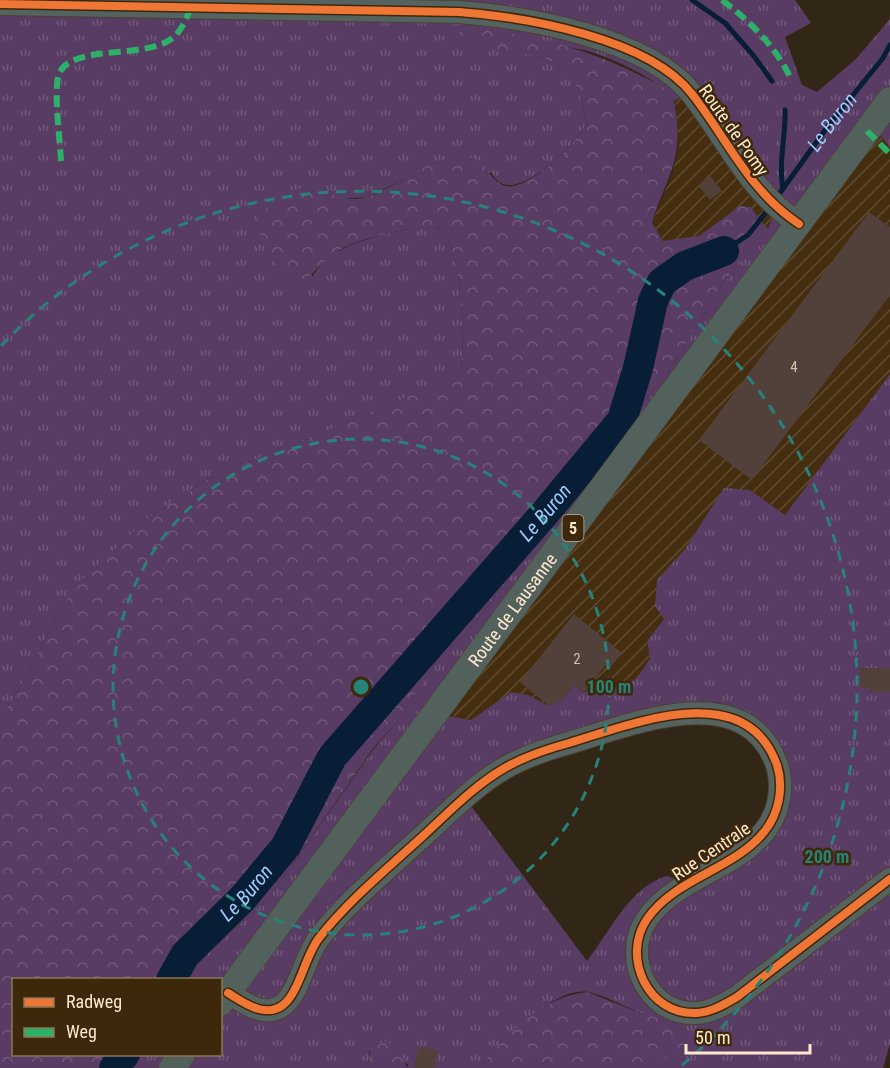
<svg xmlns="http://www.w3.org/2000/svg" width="890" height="1068" viewBox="0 0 890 1068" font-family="'Roboto Condensed',sans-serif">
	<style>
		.industrial { fill: url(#industrial-furrows) }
		.grass { fill: url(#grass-tufts); fill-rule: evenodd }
		.forest { fill: url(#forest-crowns) }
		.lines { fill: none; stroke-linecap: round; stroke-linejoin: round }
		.stream { stroke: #081e36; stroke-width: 5 }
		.river { stroke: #081e36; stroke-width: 30 }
		.building { fill: #52413b }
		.secondary-casing { stroke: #4c4032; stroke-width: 24 }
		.primary-casing { stroke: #4c4032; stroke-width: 27 }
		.secondary { stroke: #556360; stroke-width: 22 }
		.primary { stroke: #53615c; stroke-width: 26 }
		.quiet { stroke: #2db169; stroke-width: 6; stroke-dasharray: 12 6; stroke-linecap: butt }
		.cycleway-casing { stroke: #3d280b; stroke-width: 11 }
		.cycleway { stroke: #f07635; stroke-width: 8 }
		.ring { fill: none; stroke: #278278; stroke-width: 3; stroke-dasharray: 10 8 }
		.labels { text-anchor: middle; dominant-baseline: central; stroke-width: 5; stroke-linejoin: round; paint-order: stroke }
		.number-label { font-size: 15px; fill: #d4bfa8 }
		.shield { fill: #3d280b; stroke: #c5af93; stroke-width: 1.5 }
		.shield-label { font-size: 16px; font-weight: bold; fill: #ffe9cd }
		.street-label { font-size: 18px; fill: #ffe9cd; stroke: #3d280b }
		.water-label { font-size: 20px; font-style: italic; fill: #a1cafa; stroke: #3d280b }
		.centre { fill: #278278; stroke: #3d280b; stroke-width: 3 }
		.ring-label { font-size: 18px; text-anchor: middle; font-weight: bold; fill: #278278; stroke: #3d280b; stroke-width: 5; stroke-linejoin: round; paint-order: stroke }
	</style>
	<defs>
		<pattern id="industrial-furrows" width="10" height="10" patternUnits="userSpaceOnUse" patternTransform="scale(1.5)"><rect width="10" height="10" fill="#442e0f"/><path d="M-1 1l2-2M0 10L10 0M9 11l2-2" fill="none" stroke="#604c31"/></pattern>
		<pattern id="grass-tufts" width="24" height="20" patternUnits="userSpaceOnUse" patternTransform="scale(1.5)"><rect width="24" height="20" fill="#593c64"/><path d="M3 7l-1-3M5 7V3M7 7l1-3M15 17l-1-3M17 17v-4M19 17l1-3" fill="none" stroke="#725879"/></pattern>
		<pattern id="forest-crowns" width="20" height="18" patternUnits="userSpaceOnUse" patternTransform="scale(1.5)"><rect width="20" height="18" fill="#593c64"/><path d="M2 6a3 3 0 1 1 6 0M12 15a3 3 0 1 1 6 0" fill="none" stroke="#725879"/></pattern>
	</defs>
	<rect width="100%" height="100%" fill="#322616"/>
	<g class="industrial">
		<path d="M690,91L777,208L767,230L751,207L740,206L699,237L663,242L656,233L652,223L672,174L679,145L675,101Z"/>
		<path d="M871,126L890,147V374L785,515L750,490L685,549L657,580L664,619L647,641L650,658L639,678L627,686L596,685L583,693L574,685L562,700L549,706L528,695L511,692L471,720L435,713Z"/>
	</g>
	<path class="grass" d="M0,0H795L811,23L785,37L802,85L817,92L856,59L890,19V147L872,126L436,714L471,720L511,692L528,695L549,706L562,700L574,685L583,693C618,672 623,706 650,658L647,641L664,619L655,606L657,580L685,549L724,488L750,490L785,515L890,374V1044L883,1068H635L648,1063L653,1018C633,1011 608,996 588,992C553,986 499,1044 479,1068H407L408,1064L369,1051L368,1068H114L125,1055L220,1054V980L171,979L185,955L220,943L270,896L376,746L400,719L435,663L466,634L597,465L616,432L665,378L718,291L762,233L760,220L768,229L776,208L690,92L675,101C664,81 603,53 579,49C550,43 513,47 482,46C509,50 563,55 575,82C581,95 583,110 587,123C576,145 510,212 492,173L442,160L368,197L339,199L307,188L312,277C319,267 326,256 338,251C362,239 417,223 443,228C462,261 465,331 461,370L452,379L204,481L147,519L60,609L27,676L0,718ZM734,718L779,772L750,846L676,879L667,876C630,886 609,933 587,961L465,798L594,735Z"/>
	<g class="forest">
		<path d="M468,27C549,38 598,51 670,91C675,101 676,111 677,123C681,164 663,185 652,223L663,241L699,236L740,206L751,207L760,220L762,233L718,291L665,378L616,432L597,465L466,634L435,663L400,719L375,746L270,896L220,943L185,955L171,979L14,980V1054L125,1055L114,1068H0V718L27,676L60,609L80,581L147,519L204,481L451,379L461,370C465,332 462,261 443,228C420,223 356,239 336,252C321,261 314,276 298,284C277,272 254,238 259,214C271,203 290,187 307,188C328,188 341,206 370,196C401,185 433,154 467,157C487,159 489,182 506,186C529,191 578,142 587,123C583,110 581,95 575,83C563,55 517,52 491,48C480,46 465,43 457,34Z"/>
		<path d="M587,992L648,1016L686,1023L688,1044L677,1054L635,1068H479C507,1034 540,997 587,992Z"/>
		<path d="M386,1041L401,1052L407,1068H368C369,1052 369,1046 386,1041Z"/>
	</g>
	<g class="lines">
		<g class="stream">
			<path d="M692,0L725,23L753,55L772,81"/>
			<path d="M783,189C778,162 786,137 785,110"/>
			<path id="s1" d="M777,197L828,126L883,58L890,45"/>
			<path d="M724,251L748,235L770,207"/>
		</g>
		<g class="river">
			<path id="s2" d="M171,980L185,955L243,898L286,846L332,757L545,513L622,420L638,368L653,301L662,282L685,266L724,251"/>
			<path d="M114,1068L125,1054"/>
		</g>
	</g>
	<g class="building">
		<path d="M710,176L722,191L710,200L698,185Z"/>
		<path d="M869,212L890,227V295L752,480L699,440Z"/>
		<path d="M574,614L622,653L609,669L605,666L583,693L574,685L562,700L549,706L520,682Z"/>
		<path d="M860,668H890V692H869V688H860Z"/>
		<path d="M418,1047L438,1050L435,1068H414Z"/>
	</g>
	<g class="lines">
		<defs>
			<g id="secondary">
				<path d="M0,4L459,12C526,17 648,38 692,94C728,140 749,191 799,224"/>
				<path d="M228,993C243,1002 265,1019 283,1005C299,993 305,956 319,938C349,900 388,868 424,835C449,812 474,786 503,769C523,757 547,749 569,743C632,724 746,677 777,765C784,787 779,814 764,832C733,870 675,878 647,919C621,957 648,1016 697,1013C712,1012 725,1004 737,997L890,879"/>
			</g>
			<g id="primary">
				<path id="s3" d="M220,1003L890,100"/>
				<path d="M172,1068L182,1054"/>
			</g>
		</defs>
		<use href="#secondary" class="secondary-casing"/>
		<use href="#primary" class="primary-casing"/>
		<use href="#secondary" class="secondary"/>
		<use href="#primary" class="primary"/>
		<g class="quiet">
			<path d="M722,0C751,22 777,48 792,81"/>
			<path d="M867,131L890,154"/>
			<path d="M61,161C60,139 54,96 58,77C67,41 151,62 176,35C183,27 187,17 191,7"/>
		</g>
		<defs>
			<g id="cycleway">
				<path d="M0,4L459,12C526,17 648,38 692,94C728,140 749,191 799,224"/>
				<path d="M228,993C243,1002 265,1019 283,1005C299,993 305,956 319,938C349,900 388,868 424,835C449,812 474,786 503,769C523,757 547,749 569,743C632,724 746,677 777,765C784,787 779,814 764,832C733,870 675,878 647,919C621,957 648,1016 697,1013C712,1012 725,1004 737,997L890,879"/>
			</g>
		</defs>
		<use href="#cycleway" class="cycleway-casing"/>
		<use href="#cycleway" class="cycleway"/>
	</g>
	<g class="ring">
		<circle cx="361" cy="687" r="248"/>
		<path d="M1 346A496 496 0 1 1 680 1067"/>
	</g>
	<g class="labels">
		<g class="number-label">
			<text x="794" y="367">4</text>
			<text x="577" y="659">2</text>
		</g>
		<rect class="shield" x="562.5" y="515" width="21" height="26" rx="4.5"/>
		<g class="shield-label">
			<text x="573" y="528">5</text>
		</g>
		<g class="street-label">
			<text transform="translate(734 130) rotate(55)">Route de Pomy</text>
			<text stroke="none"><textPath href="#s3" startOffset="490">Route de Lausanne</textPath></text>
			<text transform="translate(711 851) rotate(-34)">Rue Centrale</text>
		</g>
		<g class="water-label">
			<text stroke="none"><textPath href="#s1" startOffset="93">Le Buron</textPath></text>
			<text stroke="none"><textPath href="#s2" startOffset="602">Le Buron</textPath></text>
			<text stroke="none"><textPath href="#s2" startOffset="116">Le Buron</textPath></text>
		</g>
	</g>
	<circle cx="361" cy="687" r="9" class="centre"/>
	<g class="ring-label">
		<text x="609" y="693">100 m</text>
		<text x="827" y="863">200 m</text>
	</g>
	<rect x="12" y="978" width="210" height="78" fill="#3d280b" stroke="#8b7559" stroke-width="1.5"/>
	<rect x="24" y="998" width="30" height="9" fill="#f07635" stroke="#8b7559" stroke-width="1.5"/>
	<text x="66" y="1008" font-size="18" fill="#ffe9cd">Radweg</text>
	<rect x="24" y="1028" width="30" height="9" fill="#2db169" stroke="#8b7559" stroke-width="1.5"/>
	<text x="66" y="1038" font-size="18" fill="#ffe9cd">Weg</text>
	<path d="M686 1044v9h124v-9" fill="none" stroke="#ffe9cd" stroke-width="3"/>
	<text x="695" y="1044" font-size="18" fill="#ffe9cd" stroke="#3d280b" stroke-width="4.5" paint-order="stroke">50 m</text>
</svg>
